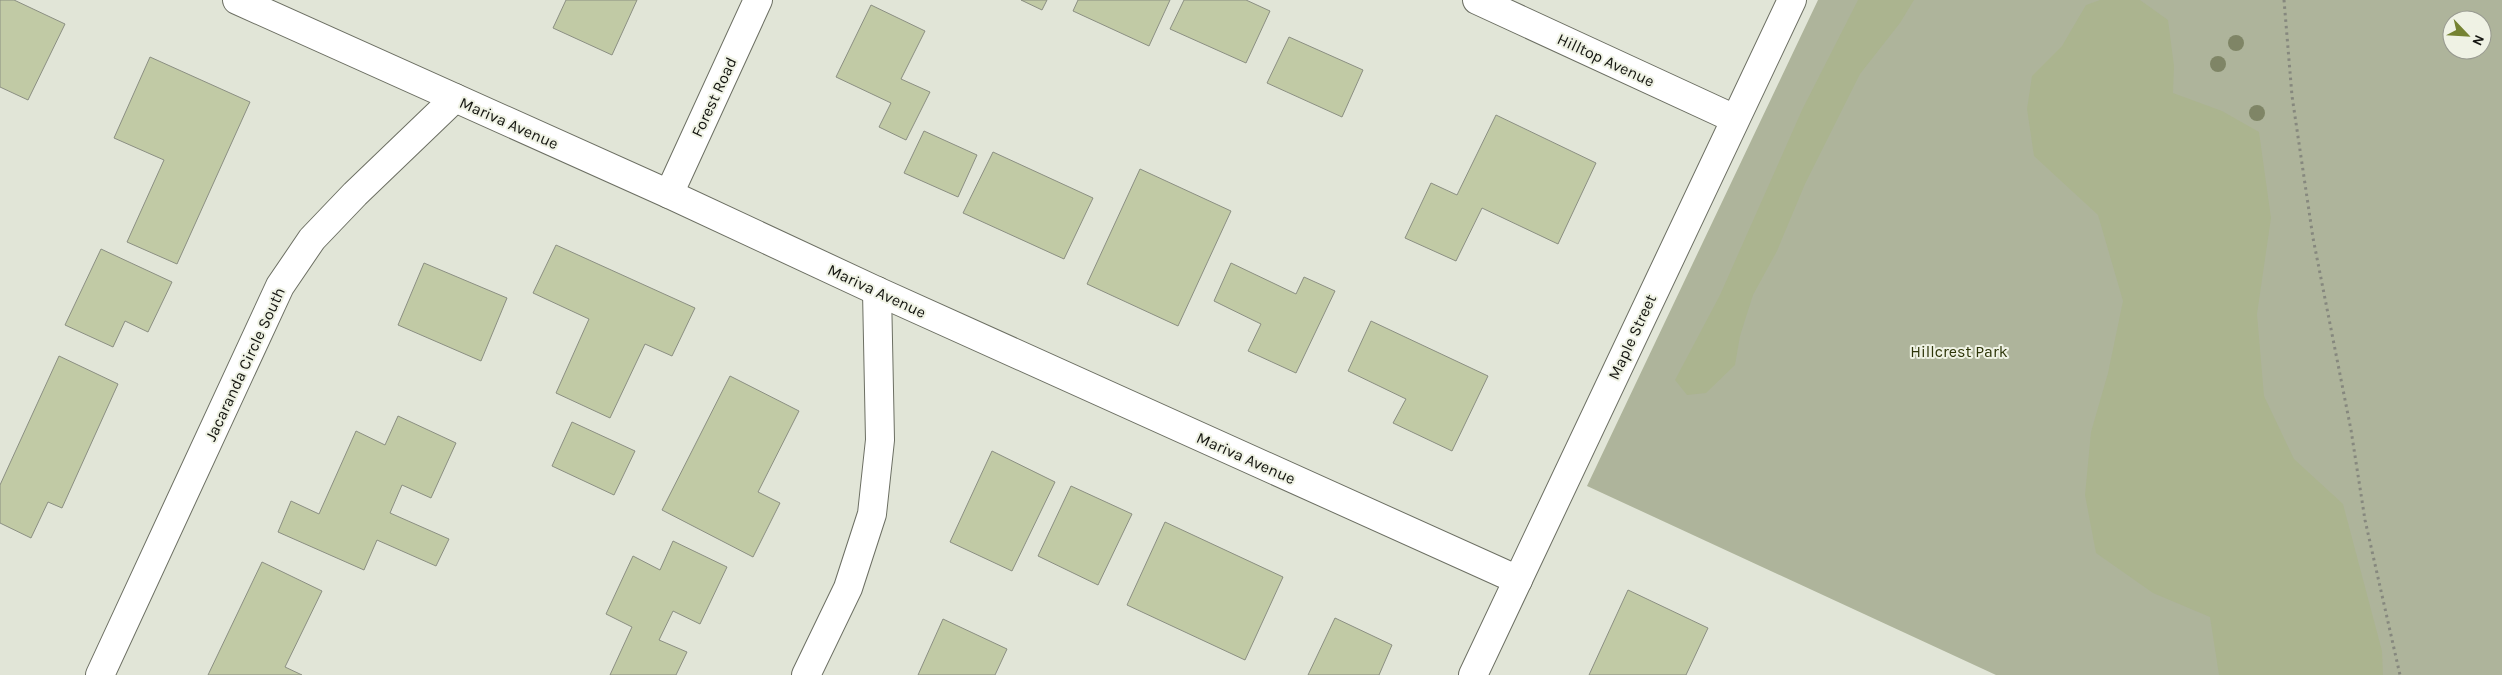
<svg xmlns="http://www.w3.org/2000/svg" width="2502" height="675" viewBox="0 0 2502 675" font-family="Karla,sans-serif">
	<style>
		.green { fill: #aeb49b; fill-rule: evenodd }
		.forest { fill: #abb48f }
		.building { fill: #c1caa5; stroke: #8b8f82 }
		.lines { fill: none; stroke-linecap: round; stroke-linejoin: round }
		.minor-casing { stroke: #6c6f63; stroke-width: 30 }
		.path { stroke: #86887e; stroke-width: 3; stroke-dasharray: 2.5 4; stroke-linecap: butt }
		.minor { stroke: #fff; stroke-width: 28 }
		.tree { fill: #7f8566 }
		.labels { text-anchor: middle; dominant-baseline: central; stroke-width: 4; stroke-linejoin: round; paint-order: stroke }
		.street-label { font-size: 16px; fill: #13140f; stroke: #eff2e4 }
		.park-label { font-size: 16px; fill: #2e3609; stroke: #eff2e4 }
	</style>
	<rect width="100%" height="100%" fill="#e1e5d7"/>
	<path class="green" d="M1818,0H2502V675H1996L1587,486ZM2452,20H2482V50H2452Z"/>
	<g class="forest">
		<path d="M1858,0H1914L1900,23L1860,74L1805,184L1777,251L1753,295L1740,336L1735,365L1706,393L1687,395L1675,380L1720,295L1802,110Z"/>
		<path d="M2100,0H2140L2168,20L2174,66L2173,93L2222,111L2259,132L2271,218L2257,314L2264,396L2294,459L2343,504L2382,651L2383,675H2219L2210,617L2153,593L2096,553L2085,495L2091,432L2108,373L2123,301L2098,215L2034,156L2027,109L2032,76L2062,46L2086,5Z"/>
	</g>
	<g class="building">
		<path d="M0,0H14L65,24L28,100L0,87Z"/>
		<path d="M566,0H637L612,55L553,28Z"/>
		<path d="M1021,0H1047L1042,10Z"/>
		<path d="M1078,0H1170L1149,46L1073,11Z"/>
		<path d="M1184,0H1246L1270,11L1246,63L1170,29Z"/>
		<path d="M871,5L925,31L901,79L930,92L906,140L879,127L891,103L836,77Z"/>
		<path d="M1289,37L1363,70L1342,117L1267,83Z"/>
		<path d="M150,57L250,102L177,264L127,242L164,160L114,138Z"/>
		<path d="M1496,115L1596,163L1558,244L1482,208L1456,261L1405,238L1431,183L1457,195Z"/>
		<path d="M924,131L977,155L958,197L904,173Z"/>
		<path d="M993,152L1093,198L1064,259L963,213Z"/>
		<path d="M1140,169L1231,211L1178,326L1087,284Z"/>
		<path d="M556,245L695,308L672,356L645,344L610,418L556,393L589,319L533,293Z"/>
		<path d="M101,249L172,282L148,332L125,321L113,347L65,325Z"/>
		<path d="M424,263L507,298L481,361L398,325Z"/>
		<path d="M1231,263L1296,294L1304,277L1335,291L1296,373L1248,351L1261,324L1214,301Z"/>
		<path d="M1371,321L1488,376L1452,451L1393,423L1406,399L1348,371Z"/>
		<path d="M59,356L118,384L62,508L48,502L31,538L0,523V485Z"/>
		<path d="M730,376L799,411L758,492L780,503L753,557L662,510Z"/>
		<path d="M398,416L456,443L431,498L402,485L390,513L449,539L436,566L377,540L364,570L278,532L291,501L319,514L356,431L385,445Z"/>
		<path d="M572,422L635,451L614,495L552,466Z"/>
		<path d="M992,451L1055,482L1012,571L950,542Z"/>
		<path d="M1071,486L1132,514L1098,585L1038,556Z"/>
		<path d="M1165,522L1283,577L1245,660L1127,605Z"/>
		<path d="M673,541L727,567L700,624L673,611L659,640L687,652L676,675H610L632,627L606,614L633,556L660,570Z"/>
		<path d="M262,562L322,591L285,667L302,675H208Z"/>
		<path d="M1628,590L1708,628L1686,675H1589Z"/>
		<path d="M1335,618L1392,645L1379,675H1308Z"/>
		<path d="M943,619L1007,649L995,675H918Z"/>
	</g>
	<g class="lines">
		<defs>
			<g id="minor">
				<path d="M237,0L669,194L877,291L1518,580"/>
				<path d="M1477,0L1735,119"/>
				<path d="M669,194L758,0"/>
				<path d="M100,675L280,286L312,239L355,194L455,98"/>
				<path d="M806,675L848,588L872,514L880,440L877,291"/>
				<path d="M1473,675L1792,0"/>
			</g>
		</defs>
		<use href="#minor" class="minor-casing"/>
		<path class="path" d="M2284,0L2292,96L2313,238L2351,430L2365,520L2400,675"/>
		<use href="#minor" class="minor"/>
	</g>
	<g class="tree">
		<circle cx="2236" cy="43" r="8"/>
		<circle cx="2218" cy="64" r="8"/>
		<circle cx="2257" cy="113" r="8"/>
	</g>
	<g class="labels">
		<g class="street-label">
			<text transform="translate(1606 60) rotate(25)">Hilltop Avenue</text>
			<text transform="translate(714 97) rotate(-65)">Forest Road</text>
			<text transform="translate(509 123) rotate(24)">Mariva Avenue</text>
			<text transform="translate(877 291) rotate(25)">Mariva Avenue</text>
			<text transform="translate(1632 337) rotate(-65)">Maple Street</text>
			<text transform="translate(245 364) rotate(-65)">Jacaranda Circle South</text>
			<text transform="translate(1246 458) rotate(24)">Mariva Avenue</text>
		</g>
		<g class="park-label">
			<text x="1959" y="351">Hillcrest Park</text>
		</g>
	</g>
	<g transform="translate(2467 35) rotate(115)"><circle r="24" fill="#eff2e4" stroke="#97998f"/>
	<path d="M0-4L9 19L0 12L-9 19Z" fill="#758332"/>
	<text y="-8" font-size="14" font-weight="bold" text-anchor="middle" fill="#13140f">N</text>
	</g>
</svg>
